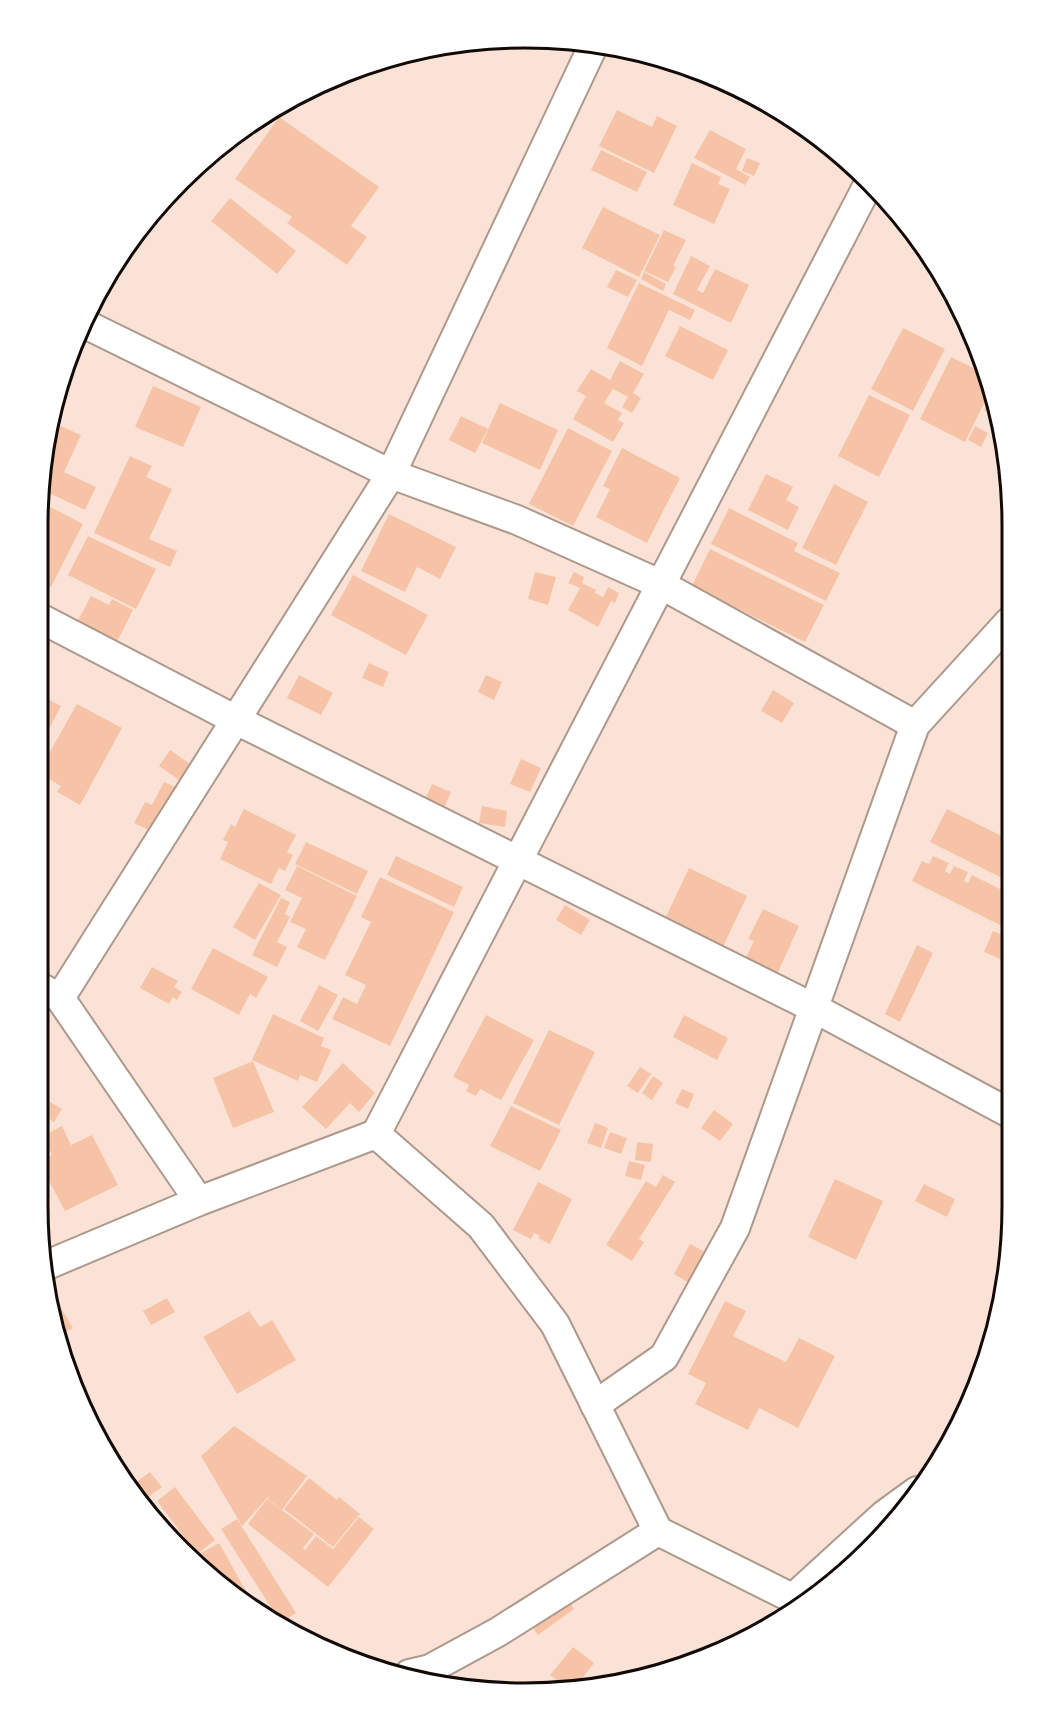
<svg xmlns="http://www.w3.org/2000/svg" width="1050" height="1731" viewBox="0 0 1050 1731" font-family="'Times New Roman',serif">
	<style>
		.building { fill: #f7c3a6 }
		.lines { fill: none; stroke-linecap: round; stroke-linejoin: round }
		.street-casing { stroke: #ad988c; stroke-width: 32 }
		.street { stroke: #fff; stroke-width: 28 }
		.rim { fill: none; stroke: #110a06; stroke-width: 3 }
	</style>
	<rect width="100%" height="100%" fill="#fae3d6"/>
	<g class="building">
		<path d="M617,110L652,127L657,116L677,126L654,173L599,146Z"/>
		<path d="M279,117L379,187L351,226L367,237L347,265L287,223L292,217L235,179Z"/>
		<path d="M710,130L746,149L736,169L750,177L745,185L694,158Z"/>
		<path d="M601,150L647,172L637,192L591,170Z"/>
		<path d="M747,158L760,163L754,176L742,171Z"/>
		<path d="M692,163L721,177L718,184L730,189L714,224L673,205Z"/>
		<path d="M230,198L296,251L277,274L211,221Z"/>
		<path d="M603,207L660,235L639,277L582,248Z"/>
		<path d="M664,230L686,240L673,266L676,267L668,282L644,271Z"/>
		<path d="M691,256L710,266L697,290L703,293L715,269L749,285L731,323L673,294Z"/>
		<path d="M616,270L637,280L628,297L607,287Z"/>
		<path d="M644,272L666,284L663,291L641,279Z"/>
		<path d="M639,283L695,310L690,320L669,310L642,366L607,348Z"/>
		<path d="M680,326L728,350L713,380L665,356Z"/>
		<path d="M903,328L945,349L913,411L871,389Z"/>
		<path d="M951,357L988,375L991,389L965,442L920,419Z"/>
		<path d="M620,361L644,374L633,393L641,398L632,413L622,407L628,397L613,389L604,403L622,413L618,420L624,423L613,442L573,419L586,396L577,391L591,369L610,380Z"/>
		<path d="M153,386L201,407L183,447L135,427Z"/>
		<path d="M993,394L998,418L984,410Z"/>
		<path d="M869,395L910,415L879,477L838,456Z"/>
		<path d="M500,403L558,430L540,470L482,443Z"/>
		<path d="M461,416L488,429L475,453L449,440Z"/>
		<path d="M54,423L81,435L64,472L96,487L85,510L49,493L47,499L39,495Z"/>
		<path d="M975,426L988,433L981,447L968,440Z"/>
		<path d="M568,428L612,451L573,526L529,504Z"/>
		<path d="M622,448L680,478L647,543L596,517L610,489L603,486Z"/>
		<path d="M130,456L152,466L146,477L172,489L149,539L177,551L170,567L94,533Z"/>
		<path d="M766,474L793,487L786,500L799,507L788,530L748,510Z"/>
		<path d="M834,484L868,502L836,565L802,548Z"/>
		<path d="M39,501L83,524L51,587L38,581Z"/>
		<path d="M729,508L798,543L794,551L840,573L826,601L711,544Z"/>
		<path d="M389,514L456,547L440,579L417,567L405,592L361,571Z"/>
		<path d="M88,536L156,569L136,609L68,575Z"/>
		<path d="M710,549L824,605L805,642L692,586Z"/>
		<path d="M535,572L556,577L548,605L528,599Z"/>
		<path d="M574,572L584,577L582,583L596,590L595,593L603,597L608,587L619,593L615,603L611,601L598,627L568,610L580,588L568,583Z"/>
		<path d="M353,575L428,615L406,655L331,615Z"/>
		<path d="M91,596L109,605L112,599L133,610L114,648L74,628Z"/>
		<path d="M369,663L389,672L383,687L362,678Z"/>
		<path d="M299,675L333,693L321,715L287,698Z"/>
		<path d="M486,675L502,682L494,700L478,692Z"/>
		<path d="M773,690L794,703L782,723L761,711Z"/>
		<path d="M38,694L61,706L38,750Z"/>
		<path d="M77,704L122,728L80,805L57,792L61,786L38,773Z"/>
		<path d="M170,750L190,764L179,780L159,766Z"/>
		<path d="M521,759L541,768L530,792L510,784Z"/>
		<path d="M164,782L177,788L155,833L134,823L145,802L152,805Z"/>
		<path d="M432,784L451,792L443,810L424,802Z"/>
		<path d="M482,806L507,811L505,827L479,823Z"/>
		<path d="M244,809L296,835L287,852L293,855L285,871L279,868L271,884L220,859L228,842L223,840L231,824L235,827Z"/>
		<path d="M947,809L1010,840V882L930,842Z"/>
		<path d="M306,842L368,871L357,894L295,864Z"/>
		<path d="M396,856L463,887L454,907L387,875Z"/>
		<path d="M933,856L949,863L945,871L950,874L954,866L968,872L964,881L968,883L972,875L1006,892L1003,900L1006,901L1010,893V930L912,881L922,861L929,864Z"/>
		<path d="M297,866L357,896L325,960L297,947L306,929L290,922L302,898L285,890Z"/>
		<path d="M689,868L747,896L721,951L663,923Z"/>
		<path d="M380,877L454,912L390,1046L332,1019L343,997L357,1004L366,985L345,975L371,922L361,917Z"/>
		<path d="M259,883L281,895L255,940L233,927Z"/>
		<path d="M281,898L290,902L285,914L290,917L277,942L287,947L277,967L252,955Z"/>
		<path d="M565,905L590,920L581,935L556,920Z"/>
		<path d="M763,909L799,926L774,981L742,966L754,941L748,939Z"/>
		<path d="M993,931L1010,938V963L984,952Z"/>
		<path d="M917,945L933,953L900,1022L885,1014Z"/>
		<path d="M213,948L268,977L256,998L250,994L239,1015L191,989Z"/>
		<path d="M152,967L178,981L174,987L182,992L177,1000L173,997L169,1004L140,988Z"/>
		<path d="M319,985L338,995L318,1031L300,1021Z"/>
		<path d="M273,1014L324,1038L321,1046L331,1050L317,1082L300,1075L298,1081L252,1060Z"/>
		<path d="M486,1015L534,1040L501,1100L480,1089L476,1096L466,1091L469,1085L453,1077Z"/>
		<path d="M684,1015L728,1038L717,1060L673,1037Z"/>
		<path d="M549,1030L595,1052L559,1125L513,1103Z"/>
		<path d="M253,1061L274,1112L233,1128L213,1078Z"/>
		<path d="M343,1063L375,1093L359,1112L350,1103L326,1129L302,1107Z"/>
		<path d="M640,1067L651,1074L638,1093L627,1086Z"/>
		<path d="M653,1076L663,1083L652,1100L642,1093Z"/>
		<path d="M682,1089L694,1094L688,1109L675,1103Z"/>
		<path d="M38,1095L62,1109L54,1122L38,1112Z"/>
		<path d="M511,1106L561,1130L540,1171L490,1146Z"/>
		<path d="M714,1110L733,1124L720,1141L701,1128Z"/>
		<path d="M38,1114L50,1121L38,1140Z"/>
		<path d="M595,1123L608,1128L601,1148L587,1143Z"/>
		<path d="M62,1126L71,1145L92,1135L118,1185L65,1211L39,1162L52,1155L42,1136Z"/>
		<path d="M610,1132L627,1138L621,1154L604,1148Z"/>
		<path d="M637,1142L653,1144L651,1162L635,1160Z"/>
		<path d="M629,1161L645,1165L641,1180L625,1176Z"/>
		<path d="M663,1175L675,1182L639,1239L644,1242L632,1261L606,1245L646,1181L656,1187Z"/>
		<path d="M835,1179L883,1201L856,1260L808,1237Z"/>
		<path d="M538,1182L572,1199L550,1244L538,1238L540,1236L534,1233L531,1239L513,1230Z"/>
		<path d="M924,1184L955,1199L947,1217L915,1201Z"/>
		<path d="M690,1244L713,1256L696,1287L674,1274Z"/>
		<path d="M167,1298L175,1312L151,1325L143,1311Z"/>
		<path d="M725,1301L746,1311L733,1336L786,1362L799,1338L835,1356L798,1428L759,1408L748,1430L695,1404L706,1383L688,1374Z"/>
		<path d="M61,1308L73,1328L59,1335L55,1311Z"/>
		<path d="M249,1311L260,1327L272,1320L296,1360L237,1394L203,1337Z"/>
		<path d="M234,1426L307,1476L282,1510L268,1499L269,1496L242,1526L201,1456Z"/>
		<path d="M150,1472L162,1487L143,1501L132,1485Z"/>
		<path d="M309,1478L337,1500L339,1497L360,1514L333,1547L284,1509Z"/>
		<path d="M131,1486L142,1503L140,1504L130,1487Z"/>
		<path d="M175,1487L215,1540L197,1554L157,1501Z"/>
		<path d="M267,1499L314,1534L303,1548L305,1550L316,1536L333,1549L359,1517L374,1529L328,1587L248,1524Z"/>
		<path d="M150,1504L197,1559L196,1560L144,1509Z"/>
		<path d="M237,1519L296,1613L282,1622L279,1620L221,1529Z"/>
		<path d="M219,1543L246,1591L235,1597L229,1593L218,1582L201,1553Z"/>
		<path d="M565,1596L574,1609L538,1635L529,1622Z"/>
		<path d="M573,1647L594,1663L577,1685L566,1687L550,1675Z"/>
	</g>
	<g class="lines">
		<defs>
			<g id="street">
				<path d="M85,324L391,474L517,520L660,584L915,725"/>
				<path d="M38,617L236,720L814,1008L1011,1114"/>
				<path d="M38,986L60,998L199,1201"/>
				<path d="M60,998L391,474L594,44"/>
				<path d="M376,1134L870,181"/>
				<path d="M47,1265L199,1201L376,1134L481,1226L555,1324L658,1531L802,1603"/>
				<path d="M595,1405L664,1357L735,1228L915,725L1009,622"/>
				<path d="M793,1598L884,1515L917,1491"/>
				<path d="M409,1674L430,1669L498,1632L658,1531"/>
			</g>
		</defs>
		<use href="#street" class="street-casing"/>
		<use href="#street" class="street"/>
	</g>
	<path d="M0 0H1050V1731H0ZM525 48H525A477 477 0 0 1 1002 525V1206A477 477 0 0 1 525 1683H525A477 477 0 0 1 48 1206V525A477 477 0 0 1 525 48Z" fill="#fff" fill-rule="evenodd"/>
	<path class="rim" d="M525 48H525A477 477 0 0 1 1002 525V1206A477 477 0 0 1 525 1683H525A477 477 0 0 1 48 1206V525A477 477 0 0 1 525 48Z"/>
</svg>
